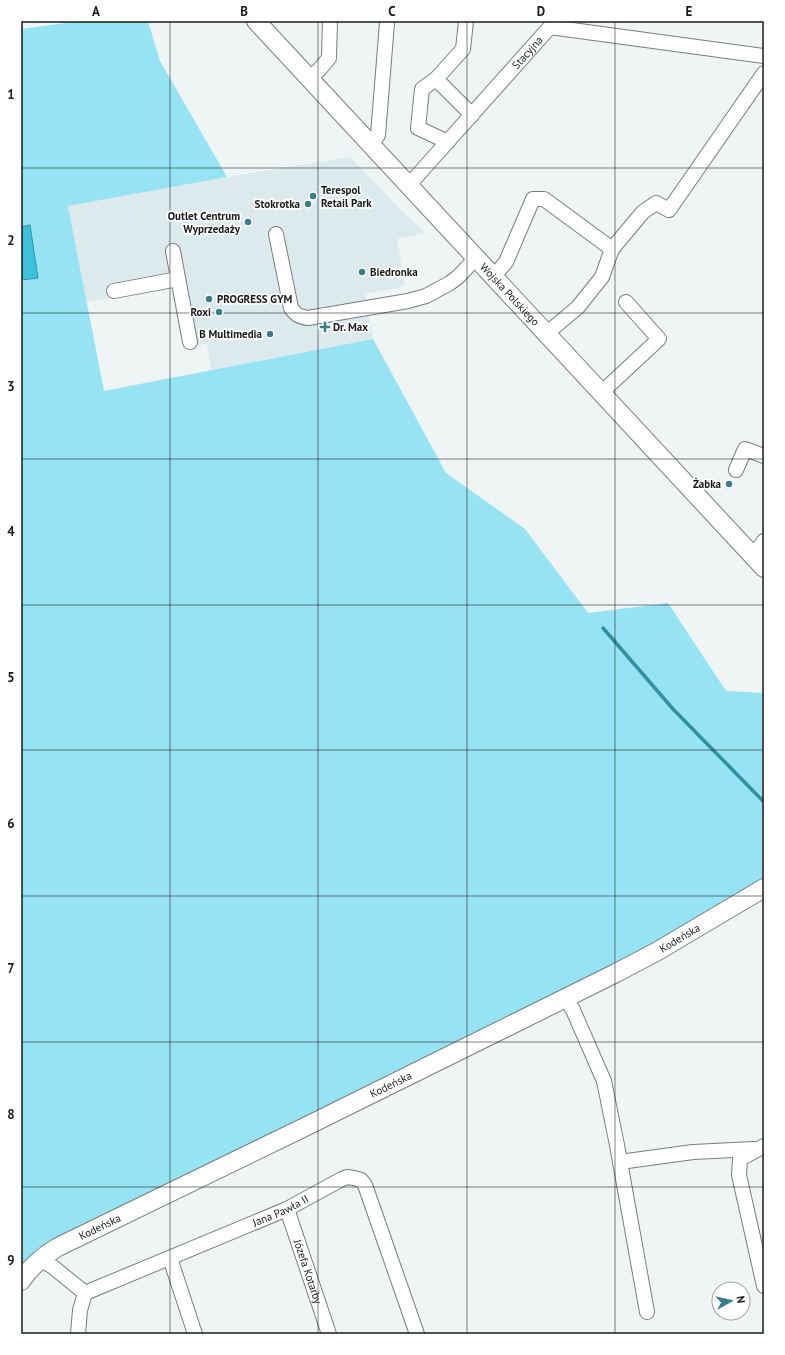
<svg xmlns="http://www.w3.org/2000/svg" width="785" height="1355" viewBox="0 0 785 1355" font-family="'PT Sans',sans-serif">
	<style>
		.built { fill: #dceaed }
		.green { fill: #96e3f3 }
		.water { fill: #3cc3dc; stroke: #3190a2 }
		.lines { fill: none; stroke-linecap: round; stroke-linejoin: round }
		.stream { stroke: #3190a2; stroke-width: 3.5 }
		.minor-casing { stroke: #797d7e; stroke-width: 16 }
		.major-casing { stroke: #797d7e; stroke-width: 20 }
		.minor { stroke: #fff; stroke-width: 14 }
		.major { stroke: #fff; stroke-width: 18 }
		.grid { fill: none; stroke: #181a1a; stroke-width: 1; stroke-opacity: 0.55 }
		.poi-dot { fill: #397e8b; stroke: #fff; stroke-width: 1.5 }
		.labels { text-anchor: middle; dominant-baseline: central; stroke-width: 3.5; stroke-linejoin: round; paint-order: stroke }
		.street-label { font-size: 11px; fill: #181a1a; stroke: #fff }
		.poi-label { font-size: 11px; font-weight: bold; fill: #181a1a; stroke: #fff; text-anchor: end }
		.neatline { fill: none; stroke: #181a1a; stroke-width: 1.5 }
		.grid-label { font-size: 13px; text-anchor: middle; font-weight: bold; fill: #181a1a }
	</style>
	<rect width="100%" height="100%" fill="#eff4f5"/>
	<path class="built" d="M350,157L396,205L425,233L397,239L405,286L365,294L373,339L211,370L207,344L194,346L182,285L87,302L68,206L227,177Z"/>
	<path class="green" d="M81,21H148L160,61L227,177L68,206L104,391L373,339L446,473L525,529L588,613L668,603L726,691L764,693V878L639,953L301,1119L77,1228L21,1268V29Z"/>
	<path class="water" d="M30,225L38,278L21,280V227Z"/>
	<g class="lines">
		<path class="stream" d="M603,628L673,709L764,802"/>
		<defs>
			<g id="minor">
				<path d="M309,78L319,70L329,58L330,21"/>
				<path d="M436,79L472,115"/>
				<path d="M448,142L418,128L422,89L436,79L463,49L466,21"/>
				<path d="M371,145L378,135L387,23"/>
				<path id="s1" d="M408,186L550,27L764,56"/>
				<path d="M276,234L291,308C296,315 300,317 308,318L408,301L426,296L450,283L458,277L476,258"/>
				<path d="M173,251L190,342"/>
				<path d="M493,277L506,262L533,199H544L612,249L643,212L656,203L669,210L764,73"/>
				<path d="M114,291L178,279"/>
				<path d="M546,334L578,307L602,277L612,249"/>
				<path d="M601,393L659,339L626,302"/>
				<path d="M736,470L745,449L764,456"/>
				<path d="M753,556L764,541"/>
				<path d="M565,998L573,1010L604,1081L617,1145L647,1312"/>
				<path d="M764,1146L740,1159L739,1175L764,1286"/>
				<path d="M620,1162L693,1152L754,1149"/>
				<path id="s2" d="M287,1209L329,1334"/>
				<path d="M170,1258L195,1334"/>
				<path d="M40,1259L53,1267L85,1293"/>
				<path id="s3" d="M78,1334L80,1310L85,1293L287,1209L342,1179L347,1177L354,1178L361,1180L365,1185L417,1334"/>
			</g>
			<g id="major">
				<path id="s4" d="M256,21L764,568"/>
				<path id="s5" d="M21,1281C31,1266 43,1256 58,1247L311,1124L616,973L656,952L764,888"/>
			</g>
		</defs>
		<use href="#minor" class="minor-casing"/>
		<use href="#major" class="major-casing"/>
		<use href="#minor" class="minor"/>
		<use href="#major" class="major"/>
	</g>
	<path class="grid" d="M170,21V1334M318,21V1334M467,21V1334M615,21V1334M21,168H764M21,313H764M21,459H764M21,605H764M21,750H764M21,896H764M21,1042H764M21,1187H764"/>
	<g class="poi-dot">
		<circle cx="313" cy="196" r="4"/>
		<circle cx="308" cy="204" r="4"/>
		<circle cx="248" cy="222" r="4"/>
		<circle cx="362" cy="272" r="4"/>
		<circle cx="209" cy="299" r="4"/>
		<circle cx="219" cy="312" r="4"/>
		<path d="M323 321h4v4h4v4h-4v4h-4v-4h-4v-4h4z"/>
		<circle cx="270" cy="334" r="4"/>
		<circle cx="729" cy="484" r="4"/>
	</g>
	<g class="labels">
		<g class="street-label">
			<text stroke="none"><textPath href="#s1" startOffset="179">Stacyjna</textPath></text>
			<text stroke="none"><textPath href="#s4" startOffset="373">Wojska Polskiego</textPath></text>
			<text stroke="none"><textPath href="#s5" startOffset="745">Kodeńska</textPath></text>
			<text stroke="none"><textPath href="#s5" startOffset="421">Kodeńska</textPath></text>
			<text stroke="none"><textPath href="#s3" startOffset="254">Jana Pawła II</textPath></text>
			<text stroke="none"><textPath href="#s5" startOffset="97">Kodeńska</textPath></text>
			<text stroke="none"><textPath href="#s2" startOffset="66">Józefa Kotarby</textPath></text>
		</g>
		<g class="poi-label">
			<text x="321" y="190" text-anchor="start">Terespol<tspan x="321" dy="13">Retail Park</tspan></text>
			<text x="300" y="204">Stokrotka</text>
			<text x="240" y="216">Outlet Centrum<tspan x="240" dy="13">Wyprzedaży</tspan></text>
			<text x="370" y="272" text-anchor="start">Biedronka</text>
			<text x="217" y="299" text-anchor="start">PROGRESS GYM</text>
			<text x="211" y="312">Roxi</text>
			<text x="333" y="327" text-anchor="start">Dr. Max</text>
			<text x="262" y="334">B Multimedia</text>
			<text x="721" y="484">Żabka</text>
		</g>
	</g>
	<rect width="785" height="1355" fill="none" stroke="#ffffff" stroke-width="44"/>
	<g transform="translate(731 1301) rotate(82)"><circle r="19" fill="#ffffff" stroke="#a3a3a3"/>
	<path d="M0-3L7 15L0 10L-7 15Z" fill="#397e8b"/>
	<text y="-6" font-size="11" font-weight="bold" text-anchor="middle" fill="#181a1a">N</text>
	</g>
	<rect x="22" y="22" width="741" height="1311" class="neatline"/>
	<g class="grid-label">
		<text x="96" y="16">A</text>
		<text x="244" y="16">B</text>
		<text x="392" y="16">C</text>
		<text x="541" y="16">D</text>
		<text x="689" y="16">E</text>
		<text x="11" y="99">1</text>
		<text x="11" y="245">2</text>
		<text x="11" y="391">3</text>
		<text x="11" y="536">4</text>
		<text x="11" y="682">5</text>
		<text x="11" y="828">6</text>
		<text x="11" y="973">7</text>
		<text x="11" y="1119">8</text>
		<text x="11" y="1265">9</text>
	</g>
</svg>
